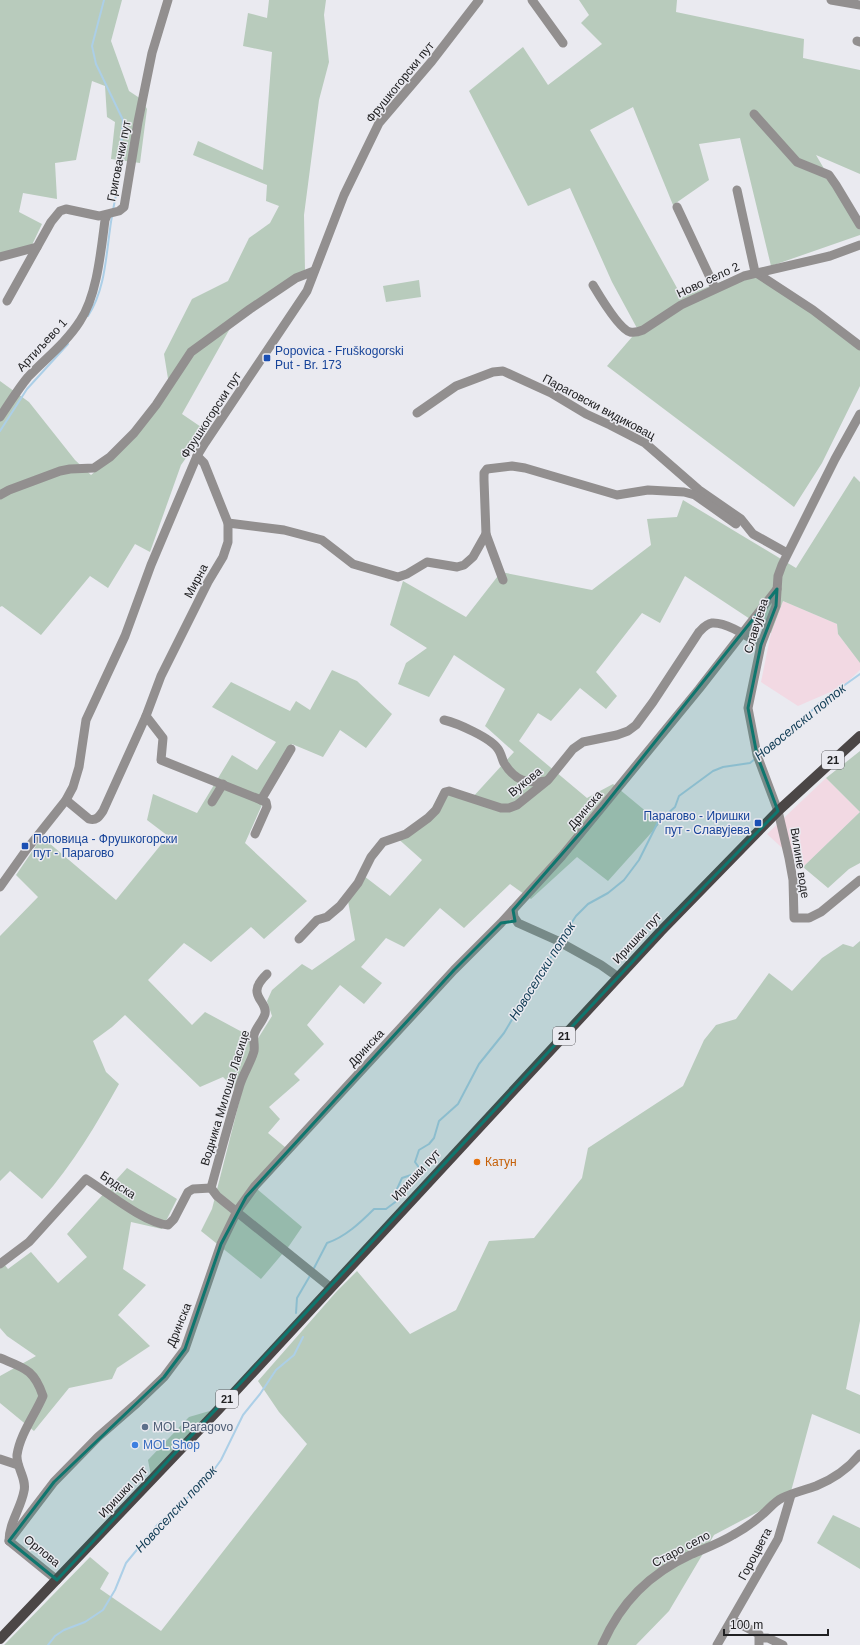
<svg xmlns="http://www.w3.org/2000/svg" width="860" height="1645" viewBox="0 0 860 1645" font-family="Helvetica,sans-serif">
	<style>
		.commercial { fill: #f2d9e3 }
		.green { fill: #b8cbbc }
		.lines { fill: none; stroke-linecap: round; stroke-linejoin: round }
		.stream { stroke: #accfe7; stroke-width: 2 }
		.minor { stroke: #928f8f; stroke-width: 9 }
		.major { stroke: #4b4646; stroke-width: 10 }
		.marked { fill: #0f766e; fill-opacity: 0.2; stroke: #0f766e; stroke-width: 3; stroke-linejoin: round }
		.transit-dot { fill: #1a4fb4; stroke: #eaeaf0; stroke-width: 1.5 }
		.food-dot { fill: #e8710a; stroke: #eaeaf0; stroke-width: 1.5 }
		.service-dot { fill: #5c6f8a; stroke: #eaeaf0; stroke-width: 1.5 }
		.shop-dot { fill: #3f7fe0; stroke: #eaeaf0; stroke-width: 1.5 }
		.labels { text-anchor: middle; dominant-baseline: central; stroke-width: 3; stroke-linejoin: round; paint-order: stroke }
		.shield { fill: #eaeaf0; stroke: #5d5d60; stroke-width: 1 }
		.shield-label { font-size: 11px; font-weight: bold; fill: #202022 }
		.street-label { font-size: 12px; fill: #202022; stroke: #eaeaf0 }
		.transit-label { font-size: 12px; fill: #164399; stroke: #eaeaf0; text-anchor: start }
		.food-label { font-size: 12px; fill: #c56008; stroke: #eaeaf0; text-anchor: start }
		.service-label { font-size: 12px; fill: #4e5e75; stroke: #eaeaf0; text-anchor: start }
		.shop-label { font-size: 12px; fill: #366cbe; stroke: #eaeaf0; text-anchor: start }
		.water-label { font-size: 13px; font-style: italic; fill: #0f3b54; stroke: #eaeaf0 }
	</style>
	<rect width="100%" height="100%" fill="#eaeaf0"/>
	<g class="commercial">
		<path d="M783,601L837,624L838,634L860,663V670L842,687L798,706L761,682L771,633Z"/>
		<path d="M826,778L860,812L803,867L767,834Z"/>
	</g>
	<g class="green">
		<path d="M0,0H122L111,41L129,91L141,99L147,109L140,163L111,159L115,122L107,117L105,86L92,81L76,160L55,163L57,199L23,193L19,212L42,224L31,247L0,256Z"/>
		<path d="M269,0H326L324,15L329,62L319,100L304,215L305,271L237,316L182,414L204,429L198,441L181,465L150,552L135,544L108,588L90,576L41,635L2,606L0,607V381L29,402L75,460L91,475L133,440L170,391L164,354L192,299L228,281L249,238L270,223L279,206L266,201L267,185L193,155L198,141L263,170L272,52L243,46L248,13L267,18Z"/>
		<path d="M579,0H677L676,12L804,39L803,58L860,70V174L816,155L860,230V235L771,266L740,138L699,144L709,180L673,205L633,107L590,130L682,297L751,270L860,346V386L822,463L794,507L607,366L638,330L612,282L570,188L528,206L469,91L523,47L548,85L602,44L581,23L589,15Z"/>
		<path d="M419,280L421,297L386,302L383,286Z"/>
		<path d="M854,476L860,482V663L838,634L837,624L783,601L771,633L685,576L660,623L642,613L596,672L617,696L606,709L580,688L551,721L538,713L519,741L587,798L613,784L660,823L608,881L577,857L531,899L510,884L464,928L440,908L404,947L386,938L361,967L382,983L364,1004L340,985L307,1025L324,1044L294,1074L300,1080L269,1107L280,1119L268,1133L291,1152L257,1189L302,1227L289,1246L261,1279L201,1231L212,1209L241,1095L223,1077L200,1087L125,1015L112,1027L93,1041L106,1072L119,1084C96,1125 73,1164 42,1199L10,1171L0,1181V936L38,897L16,875L42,837L116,900L168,836L147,820L153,794L197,813L232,755L257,770L276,742L212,707L231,682L290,711L296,701L310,710L332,670L357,681L392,714L366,748L340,730L323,757L292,744L259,796L265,798L245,843L307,901L264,939L251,927L211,962L184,943L148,980L192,1025L205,1012L257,1040L272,1016L267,1001L272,990L302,964L312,970L355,940L348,901L364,876L390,896L422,860L395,836L427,817L442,789L472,798L514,752L485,726L505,689L454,655L429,697L398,684L406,663L427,648L390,625L403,581L466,617L501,572L592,590L651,545L647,519L677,517L683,500L796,568Z"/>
		<path d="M860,751V863L849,869L828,888L803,867L860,812L826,778Z"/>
		<path d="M860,941V1321L846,1389L860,1395V1434L812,1414L790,1495L714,1535L669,1611L636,1645H4L90,1557L109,1573L100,1589L161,1631L307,1444L279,1412L258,1381L337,1291L357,1271L410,1334L456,1310L489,1241L534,1238L582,1178L588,1148L683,1086L704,1040L716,1025L736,1019L769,973L792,991L822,958L843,944L853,947Z"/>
		<path d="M127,1168L177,1199L162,1229L131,1222L123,1269L146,1285L118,1315L150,1346L117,1368L112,1379L69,1388L34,1431L0,1403V1376L36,1356L7,1336L0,1328V1259L8,1269L31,1252L58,1283L87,1257L67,1234Z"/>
		<path d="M213,1410L151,1476L148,1460L189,1417Z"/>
		<path d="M833,1515L860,1528V1569L817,1543Z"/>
	</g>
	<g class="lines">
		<g class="stream">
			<path d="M104,0L92,46L96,64L123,120L118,185L113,210"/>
			<path d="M88,316C107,287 106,249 112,216"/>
			<path d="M0,431L27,389L68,344"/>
			<path d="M760,756L772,742L804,719L818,704L860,674"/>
			<path d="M560,940L576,916L588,904L608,893L624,880L639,860L658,822L675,807L679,796L713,771L723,767L750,763L755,759"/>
			<path d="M313,1270L327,1243C345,1237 360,1223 374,1209H386L398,1200L397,1189L402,1178L414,1174L420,1169L415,1162L419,1150L429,1144L434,1138L439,1121L458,1104L479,1064L504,1033L539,974L554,953L559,944"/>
			<path d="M296,1313L297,1298L311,1274"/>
			<path d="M48,1645L55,1636L64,1630L85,1622L103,1610L115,1590L126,1563L158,1524L205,1482L221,1460L243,1415L260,1394L276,1370L294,1355L303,1337"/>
		</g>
		<g class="minor">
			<path d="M532,0L563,43"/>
			<path d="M831,0L860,5"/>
			<path d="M857,41L860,42"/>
			<path d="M754,114L797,162L829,175L836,185L860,225"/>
			<path d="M737,190L755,272L813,310L860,346"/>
			<path d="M677,207L715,288"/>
			<path d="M0,257L37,247"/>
			<path d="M593,285C599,295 619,329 630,332C635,333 638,332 643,330L681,305L744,276L830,256L860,245"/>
			<path d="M7,301L51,222L60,211L66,209L99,216L119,211L124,207L138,122L152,53L168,0"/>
			<path d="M417,413L456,386L493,372L503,371L551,393L586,414L610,425L645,443L699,490L741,519L753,534L787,553"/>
			<path d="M860,414L835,459L782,565L778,576L776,606L761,645L748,708L757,755L778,811L789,858L793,880L794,918H809L821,912L860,880"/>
			<path d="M0,417C9,404 18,389 28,377C45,359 66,343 80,321C97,296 101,250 105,220L107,215"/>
			<path d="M0,495L9,490L60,471L70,469L94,468L110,457L134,433L156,405L191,352L250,309L296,278L314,271"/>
			<path d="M228,523L284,530L322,540L353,564L398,577L407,574L427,562L457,567L464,565L473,557L486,534"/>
			<path d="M503,580L486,534L484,480V473L487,469L512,466L525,468L617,495L648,490L684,492L695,495L736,524"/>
			<path d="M146,716L163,738L161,760L266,802L267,807L255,834"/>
			<path d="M444,720C457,723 491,738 498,749C501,753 502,759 504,763C515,781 527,784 546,781"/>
			<path d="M66,800L89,819C96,821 99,817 103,811L146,716L161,676L208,582L223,557L228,542V523L204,463L197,456"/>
			<path d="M261,800L291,749"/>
			<path d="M212,802L223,784"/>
			<path d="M0,887L27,849L66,800L73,787L79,767L86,720L125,636L151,565L197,456L205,443L307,291L344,195L379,123L432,61L479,0"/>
			<path d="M513,910L514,917L518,923L556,940L601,965L618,977"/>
			<path d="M299,939L317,920L327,917L340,906L358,883L371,857L383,842L406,834L428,818L436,810L445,792L449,791L458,794L501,808H509L517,805L548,780L573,749L583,742L617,735L628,731L636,725L653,702L699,632C703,628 706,624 712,623C727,622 748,637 761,645"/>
			<path d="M211,1188C220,1155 229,1121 239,1088C242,1075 251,1063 254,1051C255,1046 253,1040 254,1035C255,1029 263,1021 265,1014C268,1000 244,996 267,974"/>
			<path d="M211,1188L217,1196L330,1287"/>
			<path d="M0,1264L29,1242L86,1179C107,1192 144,1223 168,1225L174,1219L188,1192L193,1189L211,1188"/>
			<path d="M0,1358C24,1368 34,1369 43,1396C35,1415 20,1434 17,1455C16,1467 27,1479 24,1491C21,1508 9,1523 9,1541L57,1580"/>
			<path d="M0,1459L18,1465"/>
			<path d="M9,1541L54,1482L98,1437L137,1403L164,1377L185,1349L221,1244L237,1211L255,1186L454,970L501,923L562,856L699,689L777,589"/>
			<path d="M732,1620L759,1634V1645"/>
			<path d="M760,1638H768L783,1645"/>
			<path d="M602,1645C621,1602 649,1574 692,1554C706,1548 720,1543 733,1535C744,1529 754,1522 763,1514C769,1509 774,1502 782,1498C792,1493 805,1490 816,1486C833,1479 848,1469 860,1454"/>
			<path d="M717,1645L778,1539L791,1495"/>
		</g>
		<path class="major" d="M0,1639L219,1409L661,931L778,811L860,736"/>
	</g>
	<path class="marked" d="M777,589L776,606L761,645L748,708L757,755L778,811L661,931L57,1580L9,1541L54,1482L164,1377L185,1349L221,1244L246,1197L454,970L501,923L515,921L513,910L603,807Z"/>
	<g class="transit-dot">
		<rect x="263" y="354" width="8" height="8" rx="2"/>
		<rect x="754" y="819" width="8" height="8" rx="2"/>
		<rect x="21" y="842" width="8" height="8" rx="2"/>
	</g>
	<circle class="food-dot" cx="477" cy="1162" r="4"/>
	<circle class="service-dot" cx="145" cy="1427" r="4"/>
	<circle class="shop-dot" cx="135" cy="1445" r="4"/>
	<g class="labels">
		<g class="shield">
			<rect x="822" y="751" width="22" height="18" rx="3"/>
			<rect x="553" y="1027" width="22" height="18" rx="3"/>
			<rect x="216" y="1390" width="22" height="18" rx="3"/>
		</g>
		<g class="shield-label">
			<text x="833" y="760">21</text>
			<text x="564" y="1036">21</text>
			<text x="227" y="1399">21</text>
		</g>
		<g class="street-label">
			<text transform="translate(400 82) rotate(-51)">Фрушкогорски пут</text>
			<text transform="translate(119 161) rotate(-79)">Григовачки пут</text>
			<text transform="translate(708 280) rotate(-25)">Ново село 2</text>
			<text transform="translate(42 345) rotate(-47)">Артиљево 1</text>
			<text transform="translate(599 407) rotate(28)">Параговски видиковац</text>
			<text transform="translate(211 415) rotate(-57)">Фрушкогорски пут</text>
			<text transform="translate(196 581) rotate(-62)">Мирна</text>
			<text transform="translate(756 626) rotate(-73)">Славујева</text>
			<text transform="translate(525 782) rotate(-39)">Вукова</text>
			<text transform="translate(585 810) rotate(-50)">Дринска</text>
			<text transform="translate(800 863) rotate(81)">Вилине воде</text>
			<text transform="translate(637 938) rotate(-47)">Иришки пут</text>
			<text transform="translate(366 1048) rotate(-47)">Дринска</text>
			<text transform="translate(225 1098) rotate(-73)">Водника Милоша Ласице</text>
			<text transform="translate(416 1175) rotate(-47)">Иришки пут</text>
			<text transform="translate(118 1185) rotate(33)">Брдска</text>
			<text transform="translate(179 1325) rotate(-68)">Дринска</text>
			<text transform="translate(123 1492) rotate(-47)">Иришки пут</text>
			<text transform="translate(681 1549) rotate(-28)">Старо село</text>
			<text transform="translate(42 1551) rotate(39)">Орлова</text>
			<text transform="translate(755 1554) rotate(-62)">Гороцвета</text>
		</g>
		<g class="transit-label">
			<text x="275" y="351">Popovica - Fruškogorski<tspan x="275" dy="14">Put - Br. 173</tspan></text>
			<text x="750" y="816" text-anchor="end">Парагово - Иришки<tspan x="750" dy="14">пут - Славујева</tspan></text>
			<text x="33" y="839">Поповица - Фрушкогорски<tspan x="33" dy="14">пут - Парагово</tspan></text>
		</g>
		<g class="food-label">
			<text x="485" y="1162">Катун</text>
		</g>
		<g class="service-label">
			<text x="153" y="1427">MOL Paragovo</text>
		</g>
		<g class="shop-label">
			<text x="143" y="1445">MOL Shop</text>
		</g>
		<g class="water-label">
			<text transform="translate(800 722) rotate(-39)">Новоселски поток</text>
			<text transform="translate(542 971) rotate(-58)">Новоселски поток</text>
			<text transform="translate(176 1509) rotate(-47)">Новоселски поток</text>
		</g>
	</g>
	<path d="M724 1629v6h104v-6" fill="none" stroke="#202022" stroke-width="2"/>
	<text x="730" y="1629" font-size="12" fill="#202022" stroke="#eaeaf0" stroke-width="3" paint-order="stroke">100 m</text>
</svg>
